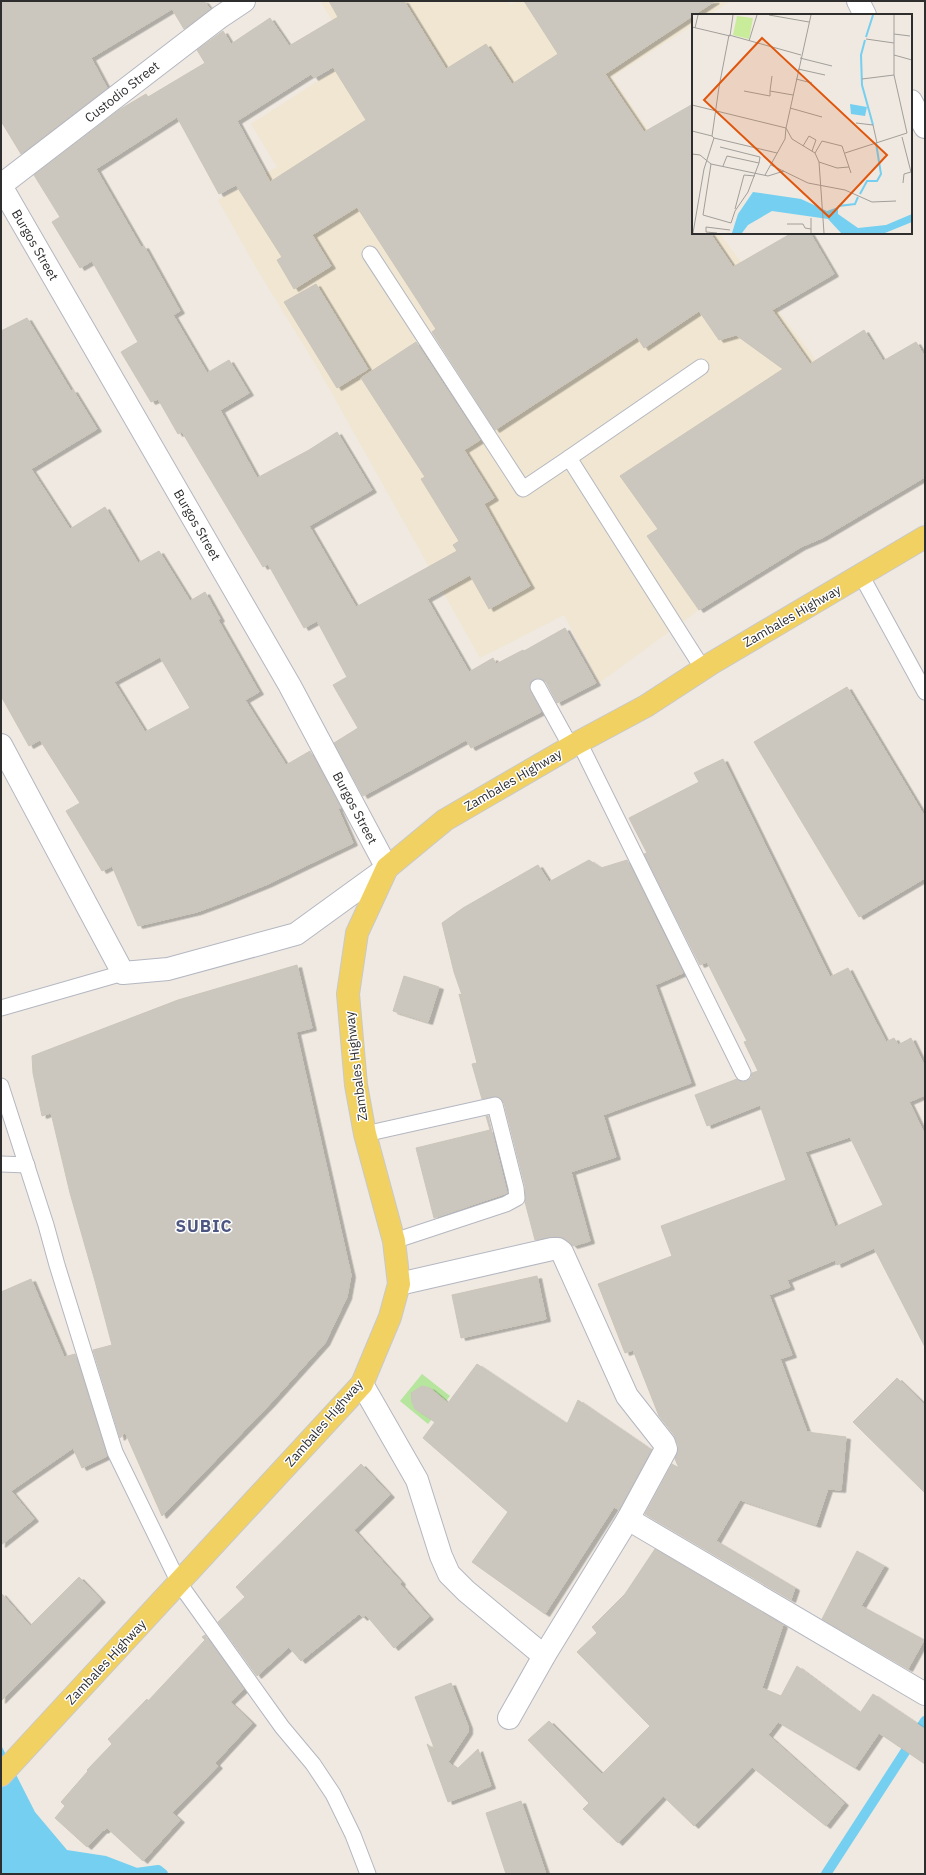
<svg xmlns="http://www.w3.org/2000/svg" width="926" height="1875" viewBox="0 0 926 1875" font-family="'IBM Plex Sans',sans-serif">
	<style>
		.education { fill: #f0e6d1 }
		.green { fill: #b6e59e }
		.water { fill: #75cff0 }
		.lines { fill: none; stroke-linecap: round; stroke-linejoin: round }
		.stream { stroke: #75cff0; stroke-width: 10 }
		.building { fill: #cbc7bf; stroke: #cbc5ba; fill-rule: evenodd; filter: url(#shadow) }
		.service-casing { stroke: #b4b7c1; stroke-width: 17 }
		.minor-casing { stroke: #b4b7c1; stroke-width: 24 }
		.tertiary-casing { stroke: #b4b7c1; stroke-width: 24 }
		.primary-casing { stroke: #c9c9c9; stroke-width: 24 }
		.service { stroke: #fff; stroke-width: 15 }
		.minor { stroke: #fff; stroke-width: 22 }
		.tertiary { stroke: #fff; stroke-width: 22 }
		.primary { stroke: #f2d163; stroke-width: 22 }
		.labels { text-anchor: middle; dominant-baseline: central; stroke-width: 3; stroke-linejoin: round; paint-order: stroke }
		.street-label { font-size: 13px; fill: #2e2e2e; stroke: #fff }
		.district-label { font-size: 17px; font-weight: bold; letter-spacing: 1px; fill: #4d5680; stroke: #fff }
		.inset-river { fill: none; stroke: #75cff0; stroke-width: 2 }
		.inset-road { fill: none; stroke: #a29e99; stroke-width: 1 }
		.view { fill: #df570e; fill-opacity: 0.15; stroke: #df570e; stroke-width: 2 }
		.inset-edge { fill: none; stroke: #2e2e2e; stroke-width: 2 }
	</style>
	<defs>
		<filter id="shadow"><feDropShadow dx="4.5" dy="2.5" stdDeviation="0" flood-color="#0004"/></filter>
	</defs>
	<rect width="100%" height="100%" fill="#efe9e1"/>
	<path class="education" d="M320,1H508L510,5L517,1H731L709,15H693V25L612,77L693,196V233H719L840,392L700,500L647,536L699,610L599,683L564,615L480,658L316,365L258,271L218,200L277,167L251,124L355,57Z"/>
	<path class="green" d="M422,1374L450,1396L428,1424L400,1401Z"/>
	<path class="water" d="M1,1745L35,1812L67,1850L106,1856L140,1869L134,1874H1Z"/>
	<g class="lines">
		<g class="stream">
			<path d="M129,1874L158,1870L163,1874"/>
			<path d="M826,1874L925,1721"/>
		</g>
	</g>
	<g class="building">
		<path d="M1,1H204L210,9L184,29L172,9L91,58L107,88L21,154L1,121Z"/>
		<path d="M329,1H404L446,69L486,44L512,84L558,54L524,1H715L605,74L644,132L693,104V233H710L733,267L792,233H810L834,274L772,310L810,364L864,330L883,361L916,342L925,357V477L822,538L801,547L699,610L647,536L658,529L620,476L783,369L736,335L719,340L699,311L644,348L637,337L495,430L432,332L436,329L357,207L312,235L331,266L294,289L277,260L282,257L236,185L219,194L177,117L96,169L141,247L144,246L180,311L173,315L207,373L229,360L249,393L220,410L257,478L309,450L337,432L372,490L309,526L356,607L457,551L453,545L459,541L421,479L425,477L361,378L416,342L480,440L464,450L494,498L484,504L530,586L489,609L470,575L427,599L469,672L493,658L496,664L523,650L524,651L565,628L596,683L557,703L546,682L542,679H534L530,683L529,687L541,712L471,748L466,740L363,796L334,743L358,728L333,685L347,677L317,621L304,628L268,564L263,567L182,432L178,434L158,399L151,402L121,352L138,342L92,261L80,268L52,222L60,217L34,175L119,110L146,94L148,97L205,63L197,50L223,31L231,44L270,18L289,46L338,17ZM333,67L366,120L270,182L237,121L311,74L314,78Z"/>
		<path d="M316,284L368,369L337,388L284,302Z"/>
		<path d="M27,318L71,391L73,390L97,429L31,469L70,529L105,507L138,563L159,551L190,601L205,592L220,619L218,620L259,692L245,700L286,765L310,751L341,808L338,809L353,843L268,884L224,902L197,912L138,926L112,866L102,871L66,811L80,803L40,740L29,746L1,696V331ZM160,657L190,708L145,732L114,682Z"/>
		<path d="M847,687L925,817V878L859,917L754,742Z"/>
		<path d="M723,759L830,977L848,968L886,1042L894,1038L898,1045L911,1038L925,1067V1095L909,1102L925,1135V1347L874,1248L837,1265L835,1260L787,1280L790,1287L769,1295L792,1355L780,1359L807,1432L846,1437L841,1490L828,1489L816,1525L740,1500L716,1541L795,1588L791,1600L645,1514L672,1464L679,1468L675,1459L678,1450V1445L674,1435L659,1416L633,1350L625,1353L598,1284L672,1256L661,1226L786,1180L760,1105L707,1126L695,1095L737,1079L742,1082L747,1081L751,1078L752,1073L758,1071L744,1042L747,1041L707,962L700,965L644,854L647,853L629,818L699,782L694,773ZM850,1137L883,1205L835,1227L805,1152Z"/>
		<path d="M589,860L601,868L627,860L683,973L655,985L691,1083L603,1115L616,1157L571,1172L590,1241L573,1246L566,1239L558,1236L535,1240L525,1202V1186L504,1103L497,1096L482,1099L472,1064L477,1063L459,994L462,995L454,972L442,923L463,908L538,865L549,882Z"/>
		<path d="M297,965L312,1028L296,1032L351,1275L347,1297L325,1343L270,1404L162,1516L125,1432L120,1438L93,1350L112,1345L95,1281L70,1193L51,1113L42,1116L33,1073L32,1056L178,1000Z"/>
		<path d="M404,976L439,987L428,1022L393,1011Z"/>
		<path d="M486,1116H488L507,1193L434,1218L416,1148L490,1130Z"/>
		<path d="M537,1276L546,1319L461,1338L452,1295Z"/>
		<path d="M31,1279L64,1357L75,1354L107,1456L82,1468L73,1448L11,1491L34,1519L1,1545V1292Z"/>
		<path d="M477,1364L567,1424L578,1400L651,1450L619,1510L614,1507L545,1614L472,1562L508,1512L423,1438L435,1422L415,1409L412,1402L411,1393L422,1386L430,1388L448,1403Z"/>
		<path d="M897,1378L925,1405V1493L853,1422Z"/>
		<path d="M361,1464L390,1495L354,1530L401,1582L400,1584L429,1617L394,1648L366,1615L363,1618L359,1614L301,1661L289,1647L257,1676L218,1622L245,1597L236,1587Z"/>
		<path d="M655,1549L783,1625L762,1688L781,1696L797,1666L860,1713L873,1694L925,1729V1764L879,1733L855,1768L778,1722L768,1735L844,1803L826,1826L752,1767L694,1826L663,1796L618,1843L583,1809L589,1803L528,1740L549,1721L602,1774L650,1726L577,1652L597,1633L592,1627L625,1594Z"/>
		<path d="M857,1551L884,1566L861,1606L924,1640L908,1669L822,1619Z"/>
		<path d="M79,1577L101,1600L1,1701V1593L30,1626Z"/>
		<path d="M205,1635L244,1689L230,1702L252,1723L215,1763L218,1766L172,1813L180,1820L143,1861L107,1828L104,1831L103,1830L87,1847L55,1818L65,1806L61,1802L88,1771L87,1770L112,1744L108,1739L147,1699L148,1701L205,1640L202,1637Z"/>
		<path d="M451,1683L468,1726V1732L448,1762L457,1769L478,1749L491,1786L448,1802L427,1744L435,1750L415,1697Z"/>
		<path d="M521,1801L535,1842L546,1874H506L486,1813Z"/>
	</g>
	<g class="lines">
		<defs>
			<g id="service">
				<path d="M370,254L523,489L569,458L703,669"/>
				<path d="M569,458L701,367"/>
				<path d="M861,575L925,692"/>
				<path d="M538,687L571,747"/>
				<path d="M579,742L743,1073"/>
				<path d="M1,1008L123,973"/>
				<path d="M1,1086L46,1225L57,1265L115,1452L179,1583L282,1727L313,1764L333,1794L353,1835L368,1874"/>
				<path d="M365,1134L495,1105L516,1188L517,1198L506,1204L394,1241"/>
				<path d="M1,1164L27,1165"/>
			</g>
			<g id="minor">
				<path d="M858,1L865,15"/>
				<path d="M911,101L925,127"/>
				<path d="M1,185L220,17L244,1"/>
				<path d="M1,745L123,973L168,969L296,934L387,868"/>
				<path d="M399,1284L552,1249H558L562,1252L627,1396L664,1443L666,1449L628,1519L544,1656L509,1718"/>
				<path d="M362,1384L417,1480L441,1556L449,1574L466,1591L544,1656"/>
				<path d="M628,1519L925,1694"/>
			</g>
			<path id="tertiary" d="M1,186L290,686L387,868"/>
			<path id="primary" d="M1,1775L362,1384L390,1317L399,1284L394,1241L365,1134L356,1085L348,994L357,933L387,868L445,820L579,742L646,706L712,663L925,537"/>
		</defs>
		<use href="#service" class="service-casing"/>
		<use href="#minor" class="minor-casing"/>
		<use href="#tertiary" class="tertiary-casing"/>
		<use href="#primary" class="primary-casing"/>
		<use href="#service" class="service"/>
		<use href="#minor" class="minor"/>
		<use href="#tertiary" class="tertiary"/>
		<use href="#primary" class="primary"/>
	</g>
	<g class="labels">
		<g class="street-label">
			<text transform="translate(122 92) rotate(-38)">Custodio Street</text>
			<text transform="translate(35 245) rotate(60)">Burgos Street</text>
			<text transform="translate(197 525) rotate(60)">Burgos Street</text>
			<text transform="translate(792 616) rotate(-30)">Zambales Highway</text>
			<text transform="translate(513 780) rotate(-30)">Zambales Highway</text>
			<text transform="translate(355 808) rotate(62)">Burgos Street</text>
			<text transform="translate(356 1066) rotate(-97)">Zambales Highway</text>
			<text transform="translate(324 1423) rotate(-49)">Zambales Highway</text>
			<text transform="translate(106 1662) rotate(-47)">Zambales Highway</text>
		</g>
		<g class="district-label">
			<text x="204" y="1226">SUBIC</text>
		</g>
	</g>
	<g transform="translate(692 14)">
		<rect width="220" height="220" fill="#efe9e1"/>
		<path d="M45,2L61,4L57,25L41,21Z" fill="#c9ec9a"/>
		<path d="M158,90L175,93L173,102L159,100ZM61,178L109,185L135,197L146,193V200L166,214L194,211L220,200V208L193,219H149L136,205L80,197L56,211L50,219H40L46,200Z" fill="#75cff0"/>
		<path class="inset-river" d="M174,23L181,1M173,26L169,41L170,71L181,111M168,180L175,167H185L189,160L184,129M145,195L147,192L163,190L166,183"/>
		<path class="inset-road" d="M77,1L117,8M119,1L94,114L100,125L123,139L127,148L132,219M0,13L38,22L41,1M3,14L6,1M202,20L218,22M174,25L202,29M57,27L65,1M202,41L220,46M108,44L140,52M106,55L133,61M104,65L120,69M170,65L202,61M52,77L78,82V77L101,81M78,77L80,62M0,91L94,114L93,125L73,161M98,94L130,103M164,109L181,111L185,129M0,117L20,122M210,123L219,158M22,124L85,139M111,132L117,122L124,126L120,137M28,133L68,143L67,149M123,139L130,127L150,132L159,159M153,139L215,119L202,61V1M0,140L8,141L19,150L11,201L39,209L43,197L56,178L67,149L35,142L31,152M127,148L145,154L157,153M19,150L76,162L92,157M79,151L116,169L153,176L180,188L204,187M211,169L212,160L219,158M43,195L52,161L63,162M95,210H111L113,214L119,215M1,219L12,155L22,124L20,122L27,73L37,21L109,41M25,219L14,218V213L38,216M119,219V204"/>
		<path class="view" d="M70,24L195,141L137,203L12,86Z"/>
		<rect width="220" height="220" class="inset-edge"/>
	</g>
	<rect width="926" height="1875" fill="none" stroke="#2e2e2e" stroke-width="4"/>
</svg>
